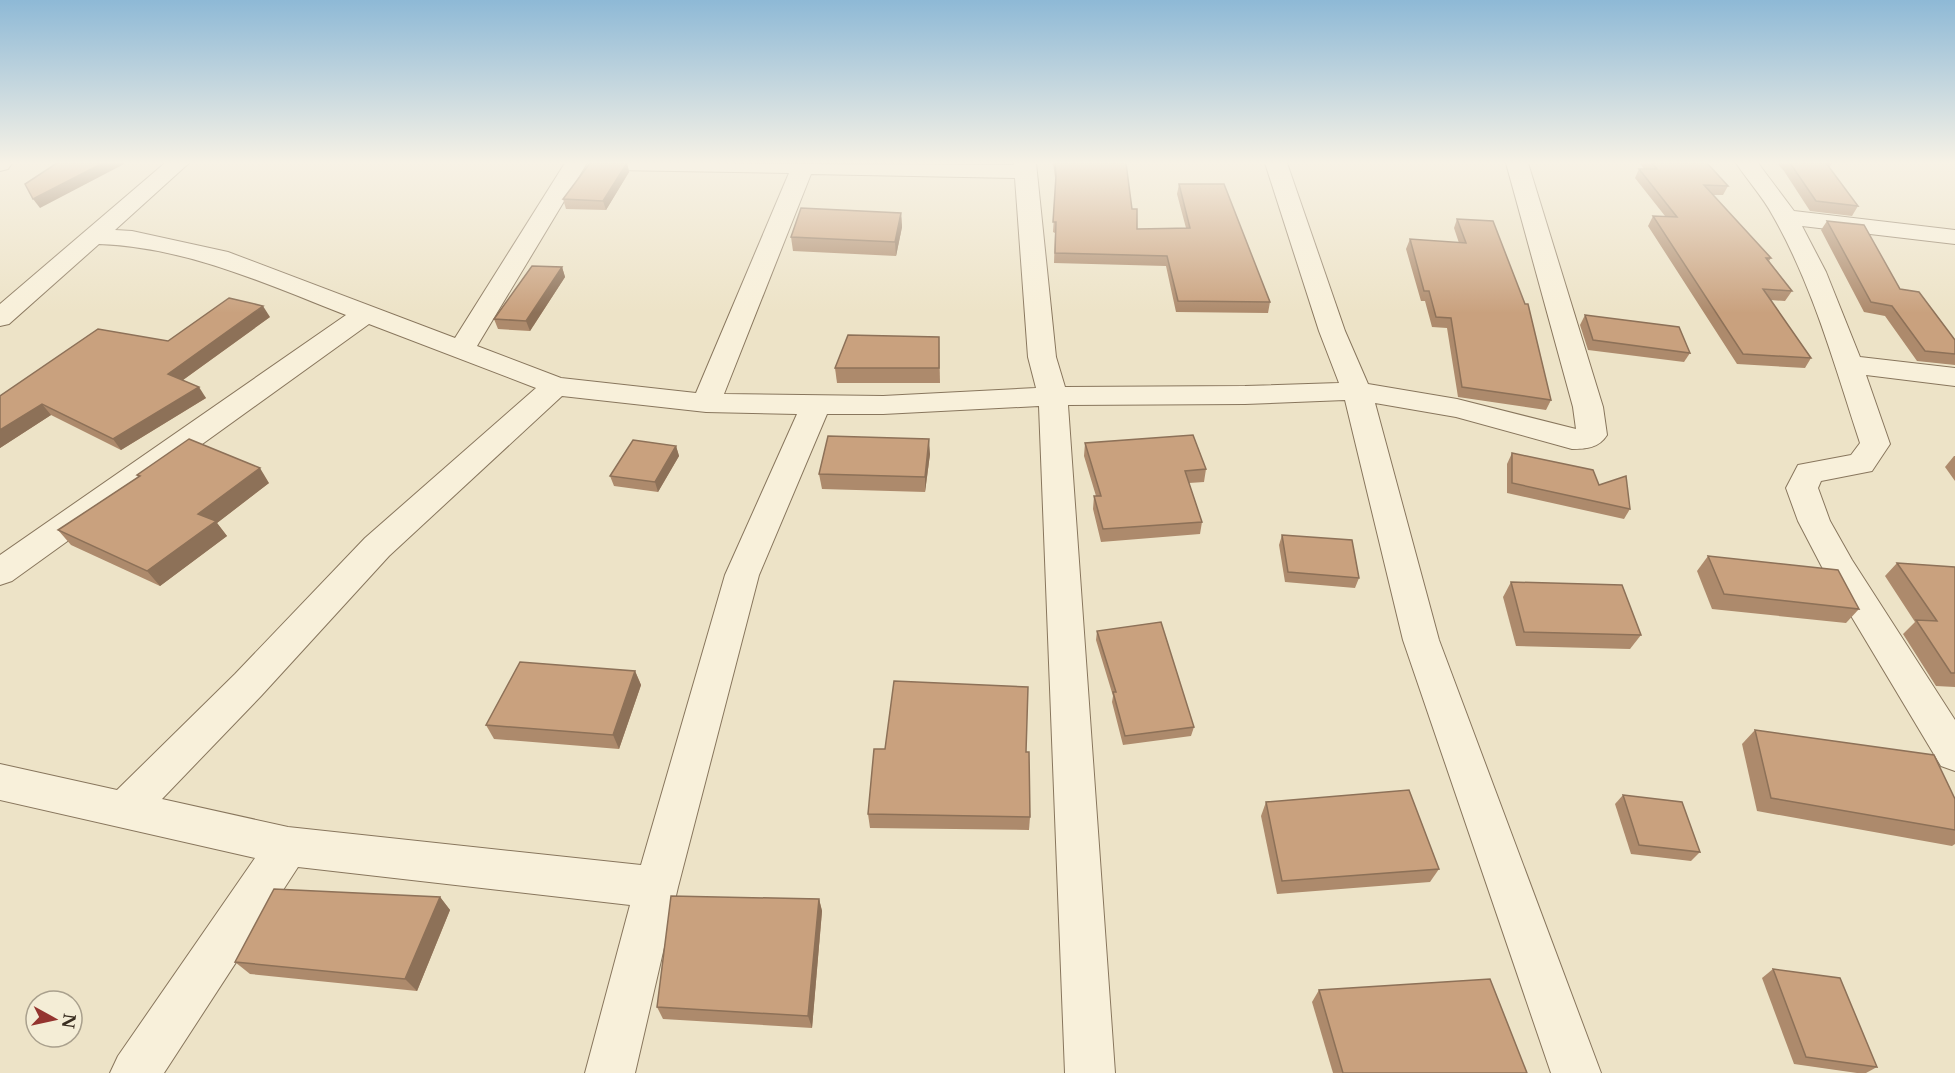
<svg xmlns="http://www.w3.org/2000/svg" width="1955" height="1073" viewBox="0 0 1955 1073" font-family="'Libre Baskerville',serif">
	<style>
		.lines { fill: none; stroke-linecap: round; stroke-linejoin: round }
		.minor-casing { stroke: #88765d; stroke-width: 2 }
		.minor { fill: #f8f0da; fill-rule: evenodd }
		.wall { fill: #ad8a6c }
		.shaded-wall { fill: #8d7158 }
		.building { fill: #c9a17e; stroke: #8d7158; stroke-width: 1.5 }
	</style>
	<rect width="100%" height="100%" fill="#ede3c7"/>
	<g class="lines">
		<defs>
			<g id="minor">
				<path d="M0,163H12L8,169L0,171Z"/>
				<path d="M165,163H189L115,230L132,231L228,252L455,338L565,163H587L477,346L561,378L696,393L789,173L615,170L607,168L604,163L1014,165V163H1036L1056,357L1065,387L1245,386L1339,383L1319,331L1265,163H1287L1345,331L1368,384L1457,399L1576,429L1573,407L1506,163H1528L1603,407L1607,435C1599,448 1586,449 1572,449L1456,417L1375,403L1439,640L1601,1073H1551L1403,640L1345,400L1245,404L1068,405L1115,1073H1065L1039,406L883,414H827L759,575L678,887L635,1073H585L630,905L298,867L164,1073H110L118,1056L255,858L0,800V764L117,790L235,674L365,538L536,388L369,324L12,581L0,585V555L346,315C266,284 186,247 99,244L9,324L0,326V304ZM811,174L1015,178L1028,357L1036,388L883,396L724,394ZM562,396L706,412L797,414L725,575L641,865L288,827L162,799L261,696L389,556Z"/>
				<path d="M1736,163H1758L1794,211L1955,230V244L1802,226L1826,272L1860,357L1955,368V386L1866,375L1890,444L1872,471L1821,481L1818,488L1830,521L1852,560L1955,720V771L1941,766L1823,569L1798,521L1786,488L1798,465L1851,455L1860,443C1835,367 1813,286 1773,216C1763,197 1748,181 1736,163Z"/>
			</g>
		</defs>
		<use href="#minor" class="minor-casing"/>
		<use href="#minor" class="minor"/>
	</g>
	<g class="wall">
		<path d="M627,163L629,172L606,210L566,209L563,199Z"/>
		<path d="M1053,163H1126L1132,209L1137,229L1186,228L1177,194L1179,184L1270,302L1268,313L1176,312L1166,266L1054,263L1055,233L1053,232L1056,185Z"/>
		<path d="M1640,163H1707L1728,186L1723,195H1712L1771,258L1769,261L1792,291L1785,301L1770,300L1811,358L1805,368L1737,364L1648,226L1653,216H1665L1635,178L1639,169H1644Z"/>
		<path d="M1777,163H1832L1829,168L1858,206L1852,216L1810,211L1784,171Z"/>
		<path d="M901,213L902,227L896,256L793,251L791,237Z"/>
		<path d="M1457,219L1551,400L1546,410L1458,397L1447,328L1432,327L1425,301H1421L1406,249L1410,239L1459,243L1454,228Z"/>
		<path d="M1827,221L1955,340V365L1917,361L1885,316L1864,312L1821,230Z"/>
		<path d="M562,267L565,277L530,331L498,329L494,319Z"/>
		<path d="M1585,315L1690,353L1684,362L1588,350L1580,325Z"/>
		<path d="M270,317L183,380L206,398L121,450L51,415L0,448V396L168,341Z"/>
		<path d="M939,337L940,383H837L835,368Z"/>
		<path d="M1085,443L1206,469L1204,482L1189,483L1202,522L1200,534L1101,542L1093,509L1094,496H1096L1084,456Z"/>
		<path d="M676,446L679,456L658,492L614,486L610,476Z"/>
		<path d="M1512,453L1599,485L1630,509L1624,519L1507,493V464Z"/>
		<path d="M930,454L925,492L822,489L819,474Z"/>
		<path d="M1954,456H1955V481L1945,467Z"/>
		<path d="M137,475L269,483L217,523L227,536L160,586L71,545L58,530L138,477Z"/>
		<path d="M1282,535L1359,578L1355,588L1285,582L1279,545Z"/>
		<path d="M1708,556L1859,609L1846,623L1712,609L1697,571Z"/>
		<path d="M1897,563L1955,567V687L1936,686L1903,634L1915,622L1885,576Z"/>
		<path d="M1511,582L1641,635L1630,649L1516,646L1503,597Z"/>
		<path d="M1097,631L1194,727L1191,736L1123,745L1112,702L1113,696L1096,640Z"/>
		<path d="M635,671L641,685L619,749L494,739L486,725Z"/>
		<path d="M1755,730L1955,799V844L1952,846L1757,811L1742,744Z"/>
		<path d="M885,749L1026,752L1030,817L1029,830L870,828L868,814Z"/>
		<path d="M1623,795L1700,852L1691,861L1631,854L1615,804Z"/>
		<path d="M1266,802L1439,869L1430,882L1277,894L1261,816Z"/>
		<path d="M440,897L450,910L417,991L250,974L235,962Z"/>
		<path d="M819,899L822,911L812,1028L663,1019L657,1007Z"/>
		<path d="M1773,969L1877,1067L1866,1073H1857L1794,1064L1762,978Z"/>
		<path d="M1319,990L1527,1073H1333L1312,1002Z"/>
	</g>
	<g class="shaded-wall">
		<path d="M103,163H126L40,208L33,199Z"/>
		<path d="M627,163L629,172L606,210L603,201Z"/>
		<path d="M901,213L902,227L896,256L895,242Z"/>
		<path d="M562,267L565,277L530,331L526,321Z"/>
		<path d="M263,306L270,317L176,385L168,374Z"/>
		<path d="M199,387L206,398L121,450L113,439Z"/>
		<path d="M42,404L51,415L0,448V430Z"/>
		<path d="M929,439L930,454L925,492V477Z"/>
		<path d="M676,446L679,456L658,492L655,482Z"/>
		<path d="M260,468L269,483L217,523L227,536L160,586L147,571L198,514Z"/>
		<path d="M635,671L641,685L619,749L613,735Z"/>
		<path d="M440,897L450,910L417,991L405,979Z"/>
		<path d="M819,899L822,911L812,1028L808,1016Z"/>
	</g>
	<g class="building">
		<path d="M57,163H103L33,199L25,184Z"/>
		<path d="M590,163H627L603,201L563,199Z"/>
		<path d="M1055,163H1126L1132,209H1137V229L1190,228L1179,184H1224L1270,302L1178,301L1167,256L1055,253L1056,222H1053L1056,176Z"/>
		<path d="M1652,163H1707L1728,186L1704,185L1771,258H1766L1792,291L1763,289L1811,358L1743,354L1653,216L1677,217L1639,169H1657Z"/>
		<path d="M1790,163H1832H1826L1858,206L1816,201Z"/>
		<path d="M801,208L901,213L895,242L791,237Z"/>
		<path d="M1457,219L1493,221L1525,304H1528L1551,400L1462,387L1451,318L1436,317L1429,291H1424L1410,239L1466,243Z"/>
		<path d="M1827,221L1864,225L1900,289L1919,292L1955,340V354L1925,351L1892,306L1871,302Z"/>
		<path d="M532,266L562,267L526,321L494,319Z"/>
		<path d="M229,298L263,306L168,374L199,387L113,439L42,404L0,430V396L98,329L168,341Z"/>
		<path d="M1585,315L1679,327L1690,353L1593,340Z"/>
		<path d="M848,335L939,337V368H835Z"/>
		<path d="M1193,435L1206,469L1185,471L1202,522L1103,529L1094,496H1101L1085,443Z"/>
		<path d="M828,436L929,439L925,477L819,474Z"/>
		<path d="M189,439L260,468L198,514L216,521L147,571L58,530L140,476L137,475Z"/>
		<path d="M633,440L676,446L655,482L610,476Z"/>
		<path d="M1512,453L1593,470L1599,485L1626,476L1630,509L1512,483Z"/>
		<path d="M1282,535L1352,540L1359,578L1288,572Z"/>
		<path d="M1708,556L1838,570L1859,609L1724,594Z"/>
		<path d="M1897,563L1955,567V673H1951L1916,620L1937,621Z"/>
		<path d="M1511,582L1622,585L1641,635L1524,632Z"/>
		<path d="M1161,622L1194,727L1125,736L1113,692H1116L1097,631Z"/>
		<path d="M520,662L635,671L613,735L486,725Z"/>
		<path d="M894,681L1028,687L1026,752H1029L1030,817L868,814L874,749H885Z"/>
		<path d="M1755,730L1934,755L1955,799V830L1771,798Z"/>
		<path d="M1409,790L1439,869L1282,881L1266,802Z"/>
		<path d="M1623,795L1682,802L1700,852L1639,845Z"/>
		<path d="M274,889L440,897L405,979L235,962Z"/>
		<path d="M671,896L819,899L808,1016L657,1007Z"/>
		<path d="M1773,969L1840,978L1877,1067L1806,1057Z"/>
		<path d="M1490,979L1527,1073H1343L1319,990Z"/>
	</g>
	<linearGradient id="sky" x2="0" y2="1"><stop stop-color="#8eb9d6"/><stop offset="0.52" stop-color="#f7f2e6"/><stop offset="1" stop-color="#f7f2e6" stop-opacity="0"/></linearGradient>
	<rect width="1955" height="313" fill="url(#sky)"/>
	<g transform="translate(54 1019) rotate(98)"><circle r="28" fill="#f4edd6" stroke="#a9a08d" stroke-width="1.5"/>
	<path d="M0-4.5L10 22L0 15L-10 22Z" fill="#94342f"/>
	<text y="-9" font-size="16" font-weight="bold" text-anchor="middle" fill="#392d20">N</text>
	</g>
</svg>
